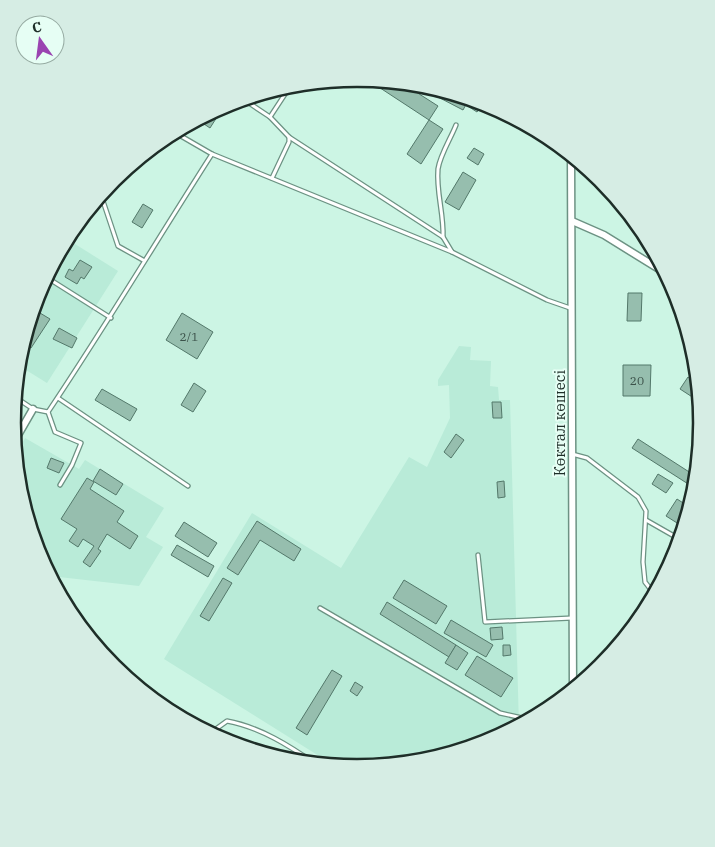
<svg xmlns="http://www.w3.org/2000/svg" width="715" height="847" viewBox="0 0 715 847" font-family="'IBM Plex Serif',serif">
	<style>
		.built { fill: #b9ebd8 }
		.building { fill: #96beae; stroke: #53786a }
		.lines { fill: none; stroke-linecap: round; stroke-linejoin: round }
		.lane-casing { stroke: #6c9283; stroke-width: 5.5 }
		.street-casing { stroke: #6c9283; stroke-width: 9 }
		.lane { stroke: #fff; stroke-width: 3 }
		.street { stroke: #fff; stroke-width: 6 }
		.labels { text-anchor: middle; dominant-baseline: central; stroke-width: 4; stroke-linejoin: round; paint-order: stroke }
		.number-label { font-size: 12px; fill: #3c524a }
		.street-label { font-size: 15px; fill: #1e2e28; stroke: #e6fef4 }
		.rim { fill: none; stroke: #1e2e28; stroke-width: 2.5 }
	</style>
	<rect width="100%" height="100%" fill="#ccf5e4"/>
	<g class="built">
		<path d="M67,239L118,271L47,383L18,365L19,356L39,291Z"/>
		<path d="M459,346L471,347L470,360L491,361L490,386L498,387L499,400H510L519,727L489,742L425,762L357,768L335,766L164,659L252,513L341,568L409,457L427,467L450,418L449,385L438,386V380Z"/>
		<path d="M25,438L79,469L85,460L164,508L146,537L163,547L139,586L50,576L39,555L19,491L16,455Z"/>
	</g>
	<g class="building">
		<path d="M368,80L402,83L438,106L429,120Z"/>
		<path d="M413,84L425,85L469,99L463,110Z"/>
		<path d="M469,99L483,103L477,112L466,105Z"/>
		<path d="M224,106L210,128L198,120V119Z"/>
		<path d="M429,120L443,129L421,164L407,154Z"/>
		<path d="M474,148L484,154L478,165L467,158Z"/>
		<path d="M463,172L476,180L459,210L445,202Z"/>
		<path d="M143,204L153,210L142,228L132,222Z"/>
		<path d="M80,260L92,267L84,279L81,277L77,284L65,277L69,269L73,271Z"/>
		<path d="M628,293H642L641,321H627Z"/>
		<path d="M40,313L50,319L31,348L23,343Z"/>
		<path d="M182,313L213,332L197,359L166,340Z"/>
		<path d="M59,328L77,338L72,348L53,339Z"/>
		<path d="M623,365H651L650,396H623Z"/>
		<path d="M688,377L699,384L700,402L680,389Z"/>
		<path d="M194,383L206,391L193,412L181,405Z"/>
		<path d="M102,389L137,409L130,421L95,400Z"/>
		<path d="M492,402H501L502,418H493Z"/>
		<path d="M456,434L464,440L451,458L444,452Z"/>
		<path d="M638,439L697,477L696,489L632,448Z"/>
		<path d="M51,458L64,463L59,473L47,468Z"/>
		<path d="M100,469L123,484L116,495L93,481Z"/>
		<path d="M658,474L673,483L666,493L652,484Z"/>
		<path d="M87,478L94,482L90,489L124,511L117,522L138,536L130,549L107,534L98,549L101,551L90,567L83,562L94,546L83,539L78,547L69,541L77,529L61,519Z"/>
		<path d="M504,481L505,497L498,498L497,482Z"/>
		<path d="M677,499L691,508L685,528L666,516Z"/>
		<path d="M257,521L301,549L294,561L260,540L238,575L227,568Z"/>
		<path d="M184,522L217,543L208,557L175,536Z"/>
		<path d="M177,545L214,566L208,577L171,555Z"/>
		<path d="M223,578L232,583L209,621L200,616Z"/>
		<path d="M404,580L447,606L436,624L393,598Z"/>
		<path d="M387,602L456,645L449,657L380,614Z"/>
		<path d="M451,620L493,645L486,657L444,633Z"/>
		<path d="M502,627L503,639L491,640L490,628Z"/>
		<path d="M456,645L468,653L457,670L445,663Z"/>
		<path d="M503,645H510L511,655L503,656Z"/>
		<path d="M477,656L513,678L501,697L465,675Z"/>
		<path d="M332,670L342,676L307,735L296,728Z"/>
		<path d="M355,682L363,687L357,696L350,691Z"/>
	</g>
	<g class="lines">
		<defs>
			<g id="lane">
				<path d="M243,99L270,117L289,137V142L272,178"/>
				<path d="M270,117L291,85"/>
				<path d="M174,132L212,154"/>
				<path d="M289,137L443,237L452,252"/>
				<path d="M101,195L118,246L143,260"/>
				<path d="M443,237C444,214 436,192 438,169C440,155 451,138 456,125"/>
				<path d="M46,277L111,318"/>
				<path d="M15,397L33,409L48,412C105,327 157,240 212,154L452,252L547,300L570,308"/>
				<path d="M58,398L188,486"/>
				<path d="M48,412L55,432L81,443L72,465L60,485"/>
				<path d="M572,454L587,458L638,497L646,511L643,562L645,582L655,595"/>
				<path d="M646,520L681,540"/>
				<path d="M478,555L485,622L572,618"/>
				<path d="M320,608L500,713L531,720"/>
				<path d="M209,734L227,721C260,727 290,746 317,765"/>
			</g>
			<g id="street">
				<path d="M571,154L573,691"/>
				<path d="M572,221L604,235L667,274"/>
				<path d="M14,442L33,409"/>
			</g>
		</defs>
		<use href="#lane" class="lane-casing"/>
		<use href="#street" class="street-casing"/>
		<use href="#lane" class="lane"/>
		<use href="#street" class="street"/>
	</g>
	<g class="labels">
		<g class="number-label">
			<text x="189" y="336">2/1</text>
			<text x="637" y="380">20</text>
		</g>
		<g class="street-label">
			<text transform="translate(559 423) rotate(-90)">Көктал көшесі</text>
		</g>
	</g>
	<path d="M0 0H715V847H0ZM21 423a336 336 0 1 1 672 0a336 336 0 1 1-672 0Z" fill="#d6ede4" fill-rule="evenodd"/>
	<path class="rim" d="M21 423a336 336 0 1 1 672 0a336 336 0 1 1-672 0Z"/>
	<g transform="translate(40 40) rotate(346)"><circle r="24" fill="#e6fef4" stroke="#96aba2"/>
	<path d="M0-4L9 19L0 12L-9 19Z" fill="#9a44b1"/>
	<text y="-8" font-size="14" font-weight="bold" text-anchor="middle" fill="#1e2e28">С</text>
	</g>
</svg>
